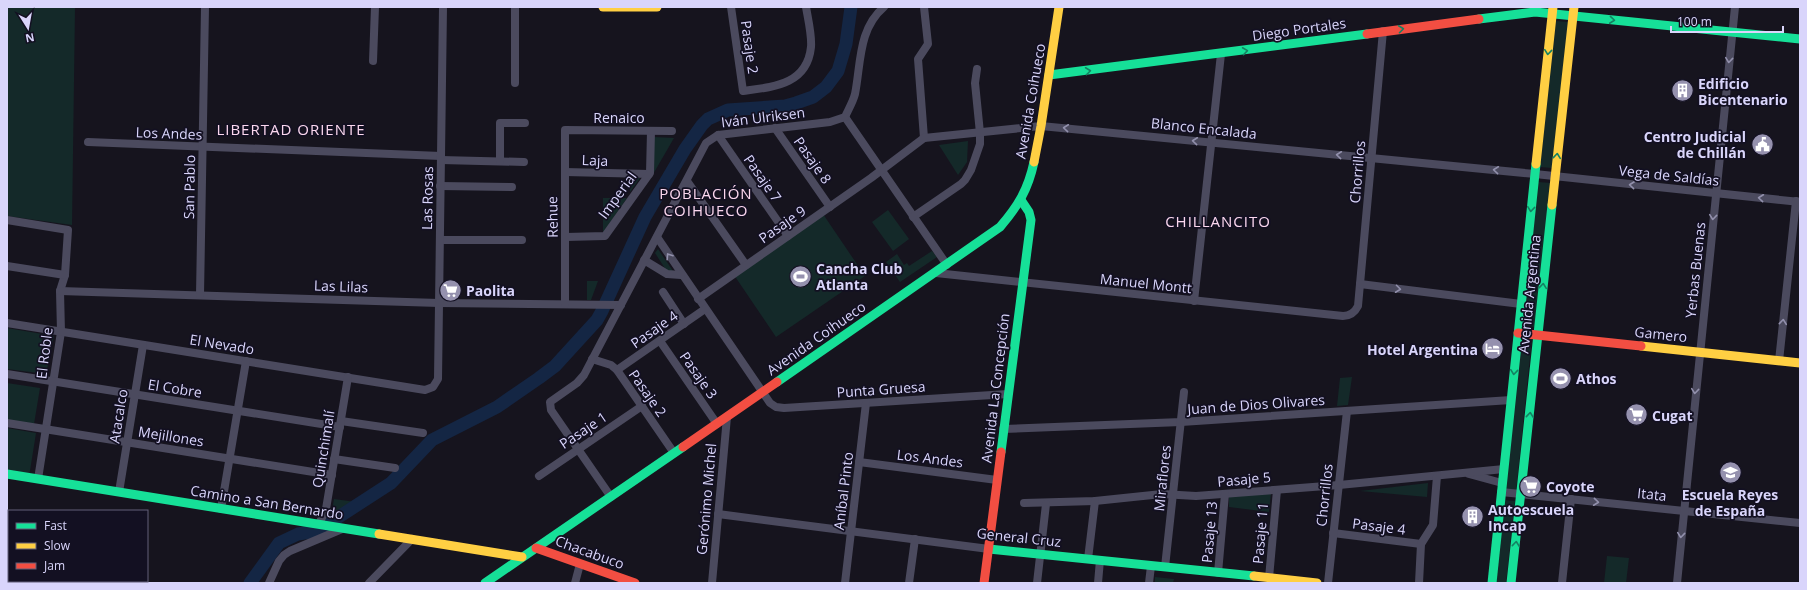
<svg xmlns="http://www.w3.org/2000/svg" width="1807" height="590" viewBox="0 0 1807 590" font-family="'Open Sans',sans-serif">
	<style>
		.green { fill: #142929 }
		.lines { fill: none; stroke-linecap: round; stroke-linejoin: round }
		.river { stroke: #142644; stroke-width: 13 }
		.street { stroke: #4b4a5e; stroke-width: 8 }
		.fast { stroke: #16e098; stroke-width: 9 }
		.slow { stroke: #ffcf43; stroke-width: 9 }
		.jam { stroke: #f24e42; stroke-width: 9 }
		.oneway { stroke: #158263 }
		.oneway2 { stroke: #9290ac }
		.labels { text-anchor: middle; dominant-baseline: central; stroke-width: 3.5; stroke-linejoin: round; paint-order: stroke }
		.street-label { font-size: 14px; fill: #d9d5fb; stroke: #131022 }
		.poi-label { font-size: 14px; font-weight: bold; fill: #d9d5fb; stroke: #131022; text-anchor: start }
		.neighbourhood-label { font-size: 15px; letter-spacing: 1px; fill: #fbd7ee; stroke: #131022 }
	</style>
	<rect width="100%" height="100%" fill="#16141e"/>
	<g class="green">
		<path d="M7,7H75L72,225L7,216Z"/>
		<path d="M1556,21L1568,22L1552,168L1540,167Z"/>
		<path d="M654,137L674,138L652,176Z"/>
		<path d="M968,141L967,162L958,175L939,145Z"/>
		<path d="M630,178H640L630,192Z"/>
		<path d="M1538,182L1551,183L1536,327L1522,326Z"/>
		<path d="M603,198H627L603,233Z"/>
		<path d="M888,210L909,239L893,251L872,222Z"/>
		<path d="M823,214L865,276L776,337L734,275Z"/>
		<path d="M658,249L673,271L668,273L655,253Z"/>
		<path d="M932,251L937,257L900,282L886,262L897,254L904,265L907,263L909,266Z"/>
		<path d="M587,281H598L591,300H587Z"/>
		<path d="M7,328L54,336L46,374L7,369Z"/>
		<path d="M1521,335L1532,337L1516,492L1504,490Z"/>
		<path d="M1352,377L1348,405L1337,406L1340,378Z"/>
		<path d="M7,383L40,388L34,424L7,420Z"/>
		<path d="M7,428L36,433L29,477L7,473Z"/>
		<path d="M1428,483L1427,497L1360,491Z"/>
		<path d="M1271,493L1269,512L1229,507V497Z"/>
		<path d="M334,499L356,502L331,516Z"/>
		<path d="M1503,500L1515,501L1506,583H1495Z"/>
		<path d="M1607,556L1629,558L1626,583H1604Z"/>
		<path d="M1155,577L1174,579L1173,583H1155Z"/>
	</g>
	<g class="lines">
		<path class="river" d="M250,583L279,543L298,534L317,531L391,483L432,440L497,407L539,378L555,366L597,320L602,311L645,217L685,149L702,125L708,119L728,110L785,106L796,103L813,97L826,87L838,71L846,44L851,7"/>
		<g class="street">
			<path d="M731,7L743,91C773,87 807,85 811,47C812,35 808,19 806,7"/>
			<path d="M373,61L375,7"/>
			<path d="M515,83V7"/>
			<path d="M845,117L947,265"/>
			<path d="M775,128L830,207"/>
			<path d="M718,135L788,236"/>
			<path d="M924,138L918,59L928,44L924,7"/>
			<path d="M88,142L441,156"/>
			<path d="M441,160L524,162"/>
			<path d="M500,161V123H525"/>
			<path d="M565,172L649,174"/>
			<path d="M687,181L746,265"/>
			<path d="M440,186L512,187"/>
			<path d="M913,217L961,184L965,180L971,170L980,144V133L975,83L977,69"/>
			<path d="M7,220L68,230L65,275L60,291L61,332L38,479"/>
			<path d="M566,237L605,236L650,173L651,131"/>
			<path d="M657,237L770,403L776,407L784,408L1008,394"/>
			<path d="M440,240H522"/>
			<path d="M644,260L667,274L681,275"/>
			<path d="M7,266L65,275"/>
			<path d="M936,273L1343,316C1350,316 1355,312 1358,306L1383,31"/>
			<path d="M1360,284L1521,304"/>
			<path d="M60,291L439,303L621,305"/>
			<path d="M663,292L684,324"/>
			<path d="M200,295L205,7"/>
			<path d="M698,299L871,178L924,138L1041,126L1535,174L1800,202"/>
			<path d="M1194,301L1221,54"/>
			<path d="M565,304V130L672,131"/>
			<path d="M7,323L425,390L433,387L438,379L443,7"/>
			<path d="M660,341L717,424"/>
			<path d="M592,359L611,365L617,370L674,453"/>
			<path d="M1779,361L1796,201"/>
			<path d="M617,370L705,309"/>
			<path d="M7,374L340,427"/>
			<path d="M341,421L423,433"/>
			<path d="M7,423L332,475"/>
			<path d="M1003,429L1181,422L1511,400"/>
			<path d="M334,459L395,468"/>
			<path d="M859,462L997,480"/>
			<path d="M1469,474L1502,483"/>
			<path d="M539,476L642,406"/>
			<path d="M119,492L143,345"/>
			<path d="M1501,492L1800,523"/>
			<path d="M611,497L551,410L550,402L577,383L584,375L706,143L718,135L830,122L845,117C848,110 853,102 855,94C861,64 858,29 884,7"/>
			<path d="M1024,503L1095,501L1162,494L1196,496L1339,485L1504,469"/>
			<path d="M221,509L246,361"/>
			<path d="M718,514L989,549"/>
			<path d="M319,524L326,509L348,377"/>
			<path d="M1333,533L1421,544"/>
			<path d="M1088,559L1095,501"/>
			<path d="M1165,567L1184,392"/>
			<path d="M1218,573L1225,494"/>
			<path d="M1269,578L1277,490"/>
			<path d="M269,583L279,561L284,555L290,551L342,529"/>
			<path d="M369,583L412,539"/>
			<path d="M575,583L580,564"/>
			<path d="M712,583L727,417"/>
			<path d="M845,583L866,403"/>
			<path d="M909,583L915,539"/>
			<path d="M1037,583L1046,504"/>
			<path d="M1098,583L1100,560"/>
			<path d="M1149,583L1151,566"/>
			<path d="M1328,583L1347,411"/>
			<path d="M1419,583L1421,544L1433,525L1437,476"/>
			<path d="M1562,583L1571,499"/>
			<path d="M1677,583L1735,7"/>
		</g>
		<g class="fast">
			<path d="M1479,19L1535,12L1800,39"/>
			<path d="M1049,75L1367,34"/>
			<path d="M777,382L1000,227C1018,206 1028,190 1034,162"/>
			<path d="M1001,452L1031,220L1029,212L1021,200"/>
			<path d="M7,474L379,534"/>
			<path d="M989,549L1254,576"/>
			<path d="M485,583L683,447"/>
			<path d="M1492,583L1536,164"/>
			<path d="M1511,583L1552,205"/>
		</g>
		<g class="slow">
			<path d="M603,7H657"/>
			<path d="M1034,162L1041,126L1059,7"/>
			<path d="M1536,164L1553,7"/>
			<path d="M1552,205L1574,7"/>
			<path d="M1641,346L1800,363"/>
			<path d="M379,534L522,557"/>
			<path d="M1254,576L1317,583"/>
		</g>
		<g class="jam">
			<path d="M1367,34L1479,19"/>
			<path d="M1518,333L1641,346"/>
			<path d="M683,447L777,382"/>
			<path d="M536,548L635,583"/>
			<path d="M984,583L1001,452"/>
		</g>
	</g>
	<defs><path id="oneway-chevron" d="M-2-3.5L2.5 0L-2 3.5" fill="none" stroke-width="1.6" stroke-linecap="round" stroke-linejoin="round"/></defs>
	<g class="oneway">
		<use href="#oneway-chevron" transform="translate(1612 20) rotate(6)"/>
		<use href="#oneway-chevron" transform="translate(1401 29) rotate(-7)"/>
		<use href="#oneway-chevron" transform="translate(1245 51) rotate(-8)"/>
		<use href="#oneway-chevron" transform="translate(1548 52) rotate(96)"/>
		<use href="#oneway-chevron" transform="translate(1088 71) rotate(-7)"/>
		<use href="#oneway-chevron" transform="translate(1557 156) rotate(-84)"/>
		<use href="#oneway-chevron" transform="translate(1531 209) rotate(96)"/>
		<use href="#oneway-chevron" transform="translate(1543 286) rotate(-84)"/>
		<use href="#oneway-chevron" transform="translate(1514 372) rotate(96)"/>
		<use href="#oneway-chevron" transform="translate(1530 415) rotate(-84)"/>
		<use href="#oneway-chevron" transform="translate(1516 544) rotate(-84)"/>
	</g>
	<g class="oneway2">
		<use href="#oneway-chevron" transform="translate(1729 60) rotate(96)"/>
		<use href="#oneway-chevron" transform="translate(1066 128) rotate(-174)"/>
		<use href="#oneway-chevron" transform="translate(1195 141) rotate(-174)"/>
		<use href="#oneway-chevron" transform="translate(1339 155) rotate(-174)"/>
		<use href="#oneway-chevron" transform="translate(1496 170) rotate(-174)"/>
		<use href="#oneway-chevron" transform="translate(1632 185) rotate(-174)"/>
		<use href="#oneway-chevron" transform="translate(1761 198) rotate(-174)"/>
		<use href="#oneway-chevron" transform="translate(1713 217) rotate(96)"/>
		<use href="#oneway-chevron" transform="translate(669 256) rotate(-123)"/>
		<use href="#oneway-chevron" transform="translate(1398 289) rotate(7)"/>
		<use href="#oneway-chevron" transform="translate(1783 322) rotate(-84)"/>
		<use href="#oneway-chevron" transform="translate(1695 391) rotate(96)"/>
		<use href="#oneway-chevron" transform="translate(1596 502) rotate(6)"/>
		<use href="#oneway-chevron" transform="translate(1681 535) rotate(96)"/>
	</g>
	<defs>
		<symbol id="building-disc" viewBox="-11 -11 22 22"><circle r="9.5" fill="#9591ae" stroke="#131022"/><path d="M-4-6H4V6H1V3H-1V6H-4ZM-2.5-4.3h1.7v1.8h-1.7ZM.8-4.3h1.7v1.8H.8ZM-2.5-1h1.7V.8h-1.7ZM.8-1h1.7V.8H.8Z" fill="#fff"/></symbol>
		<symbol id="civic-disc" viewBox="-11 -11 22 22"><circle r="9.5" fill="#9591ae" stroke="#131022"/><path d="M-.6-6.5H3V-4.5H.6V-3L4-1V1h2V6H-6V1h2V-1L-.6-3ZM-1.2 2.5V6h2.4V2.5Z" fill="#fff"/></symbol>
		<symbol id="stadium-disc" viewBox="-11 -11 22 22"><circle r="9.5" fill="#9591ae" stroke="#131022"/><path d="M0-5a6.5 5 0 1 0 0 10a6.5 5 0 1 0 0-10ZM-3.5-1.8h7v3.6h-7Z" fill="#fff"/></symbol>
		<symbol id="supermarket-disc" viewBox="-11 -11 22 22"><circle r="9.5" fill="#9591ae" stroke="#131022"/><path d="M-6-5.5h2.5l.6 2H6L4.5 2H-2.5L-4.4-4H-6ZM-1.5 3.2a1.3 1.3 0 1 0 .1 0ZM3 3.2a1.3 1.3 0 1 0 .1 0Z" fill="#fff"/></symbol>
		<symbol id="hotel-disc" viewBox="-11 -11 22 22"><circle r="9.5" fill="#9591ae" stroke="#131022"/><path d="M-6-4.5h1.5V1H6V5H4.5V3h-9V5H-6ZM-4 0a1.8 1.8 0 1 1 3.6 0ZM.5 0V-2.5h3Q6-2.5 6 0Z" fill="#fff"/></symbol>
		<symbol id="school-disc" viewBox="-11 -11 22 22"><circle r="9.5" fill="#9591ae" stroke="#131022"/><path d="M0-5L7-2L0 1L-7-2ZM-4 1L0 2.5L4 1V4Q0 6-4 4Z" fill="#fff"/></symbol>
	</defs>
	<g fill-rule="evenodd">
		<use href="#building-disc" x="1670" y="78" width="25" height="25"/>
		<use href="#civic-disc" x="1750" y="132" width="25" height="25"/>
		<use href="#stadium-disc" x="788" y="264" width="25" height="25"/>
		<use href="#supermarket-disc" x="438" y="278" width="25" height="25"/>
		<use href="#hotel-disc" x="1480" y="336" width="25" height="25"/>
		<use href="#stadium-disc" x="1548" y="366" width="25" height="25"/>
		<use href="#supermarket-disc" x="1624" y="402" width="25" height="25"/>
		<use href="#school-disc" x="1718" y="460" width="25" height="25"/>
		<use href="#supermarket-disc" x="1518" y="474" width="25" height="25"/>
		<use href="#building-disc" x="1460" y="504" width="25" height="25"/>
	</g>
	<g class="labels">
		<g class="street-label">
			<text transform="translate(1299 29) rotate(-8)">Diego Portales</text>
			<text transform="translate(750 47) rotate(82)">Pasaje 2</text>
			<text transform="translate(1030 101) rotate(-80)">Avenida Coihueco</text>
			<text x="619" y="117">Renaico</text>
			<text transform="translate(763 117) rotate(-7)">Iván Ulriksen</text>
			<text transform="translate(1204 128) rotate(6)">Blanco Encalada</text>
			<text transform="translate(169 133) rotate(2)">Los Andes</text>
			<text transform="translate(595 160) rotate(2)">Laja</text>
			<text transform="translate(813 160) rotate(55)">Pasaje 8</text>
			<text transform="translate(1357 172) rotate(-85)">Chorrillos</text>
			<text transform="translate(1669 175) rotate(6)">Vega de Saldías</text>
			<text transform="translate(763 178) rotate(55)">Pasaje 7</text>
			<text transform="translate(189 187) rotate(-89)">San Pablo</text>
			<text transform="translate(617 195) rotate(-54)">Imperial</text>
			<text transform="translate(427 198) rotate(-89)">Las Rosas</text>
			<text transform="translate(552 217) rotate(-91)">Rehue</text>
			<text transform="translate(782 224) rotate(-35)">Pasaje 9</text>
			<text transform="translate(1695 270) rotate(-84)">Yerbas Buenas</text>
			<text transform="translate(1146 283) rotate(6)">Manuel Montt</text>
			<text transform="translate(341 286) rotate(2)">Las Lilas</text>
			<text transform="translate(1529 294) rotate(-84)">Avenida Argentina</text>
			<text transform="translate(654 329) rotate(-35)">Pasaje 4</text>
			<text transform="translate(1661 334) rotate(6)">Gamero</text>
			<text transform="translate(816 338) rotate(-35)">Avenida Coihueco</text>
			<text transform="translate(222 344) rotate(9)">El Nevado</text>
			<text transform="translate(44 353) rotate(-83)">El Roble</text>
			<text transform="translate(699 375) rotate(55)">Pasaje 3</text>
			<text transform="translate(175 388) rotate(9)">El Cobre</text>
			<text transform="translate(995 388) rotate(-83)">Avenida La Concepción</text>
			<text transform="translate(881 389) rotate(-4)">Punta Gruesa</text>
			<text transform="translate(648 393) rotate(55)">Pasaje 2</text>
			<text transform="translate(1256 404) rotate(-4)">Juan de Dios Olivares</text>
			<text transform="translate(118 416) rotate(-81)">Atacalco</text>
			<text transform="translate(583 430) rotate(-34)">Pasaje 1</text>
			<text transform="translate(171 436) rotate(9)">Mejillones</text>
			<text transform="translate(323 449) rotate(-81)">Quinchimalí</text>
			<text transform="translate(930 458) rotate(7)">Los Andes</text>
			<text transform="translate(1162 478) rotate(-84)">Miraflores</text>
			<text transform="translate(1244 479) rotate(-5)">Pasaje 5</text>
			<text transform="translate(843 491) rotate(-83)">Aníbal Pinto</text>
			<text transform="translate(1652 494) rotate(6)">Itata</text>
			<text transform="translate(1324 495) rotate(-84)">Chorrillos</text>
			<text transform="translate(706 499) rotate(-85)">Gerónimo Michel</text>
			<text transform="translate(267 502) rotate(9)">Camino a San Bernardo</text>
			<text transform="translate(1379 526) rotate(7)">Pasaje 4</text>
			<text transform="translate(1209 532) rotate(-85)">Pasaje 13</text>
			<text transform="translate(1260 533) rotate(-85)">Pasaje 11</text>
			<text transform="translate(1019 537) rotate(6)">General Cruz</text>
			<text transform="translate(590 552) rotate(20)">Chacabuco</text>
		</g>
		<g class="poi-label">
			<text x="1698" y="83">Edificio<tspan x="1698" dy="16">Bicentenario</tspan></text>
			<text x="1746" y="136" text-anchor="end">Centro Judicial<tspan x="1746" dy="16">de Chillán</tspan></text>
			<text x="816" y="268">Cancha Club<tspan x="816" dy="16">Atlanta</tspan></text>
			<text x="466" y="290">Paolita</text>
			<text x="1478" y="349" text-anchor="end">Hotel Argentina</text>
			<text x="1576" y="378">Athos</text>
			<text x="1652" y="415">Cugat</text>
			<text x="1546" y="486">Coyote</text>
			<text x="1730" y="494" text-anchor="middle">Escuela Reyes<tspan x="1730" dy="16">de España</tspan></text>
			<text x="1488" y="509">Autoescuela<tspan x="1488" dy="16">Incap</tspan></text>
		</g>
		<g class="neighbourhood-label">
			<text x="291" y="129">LIBERTAD ORIENTE</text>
			<text x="706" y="193">POBLACIÓN<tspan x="706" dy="17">COIHUECO</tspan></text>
			<text x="1218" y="221">CHILLANCITO</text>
		</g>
	</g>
	<rect width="1807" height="590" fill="none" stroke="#d9d5fb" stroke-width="16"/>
	<rect x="8" y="510" width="140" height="72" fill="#131022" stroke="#625f79"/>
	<rect x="16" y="523" width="20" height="6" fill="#16e098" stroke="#625f79"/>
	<text x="44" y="530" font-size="12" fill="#d9d5fb">Fast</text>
	<rect x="16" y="543" width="20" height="6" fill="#ffcf43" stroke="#625f79"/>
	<text x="44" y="550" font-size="12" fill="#d9d5fb">Slow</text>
	<rect x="16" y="563" width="20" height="6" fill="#f24e42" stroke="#625f79"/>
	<text x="44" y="570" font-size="12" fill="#d9d5fb">Jam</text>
	<g transform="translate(28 28) rotate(169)" stroke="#131022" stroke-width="3" paint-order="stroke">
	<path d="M0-3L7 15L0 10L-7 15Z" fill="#d9d5fb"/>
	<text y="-6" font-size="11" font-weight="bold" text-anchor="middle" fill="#d9d5fb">N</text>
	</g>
	<path d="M1671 26v6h112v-6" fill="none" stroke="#d9d5fb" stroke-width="2"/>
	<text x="1677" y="26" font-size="12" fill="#d9d5fb" stroke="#131022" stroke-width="3" paint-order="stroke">100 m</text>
</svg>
